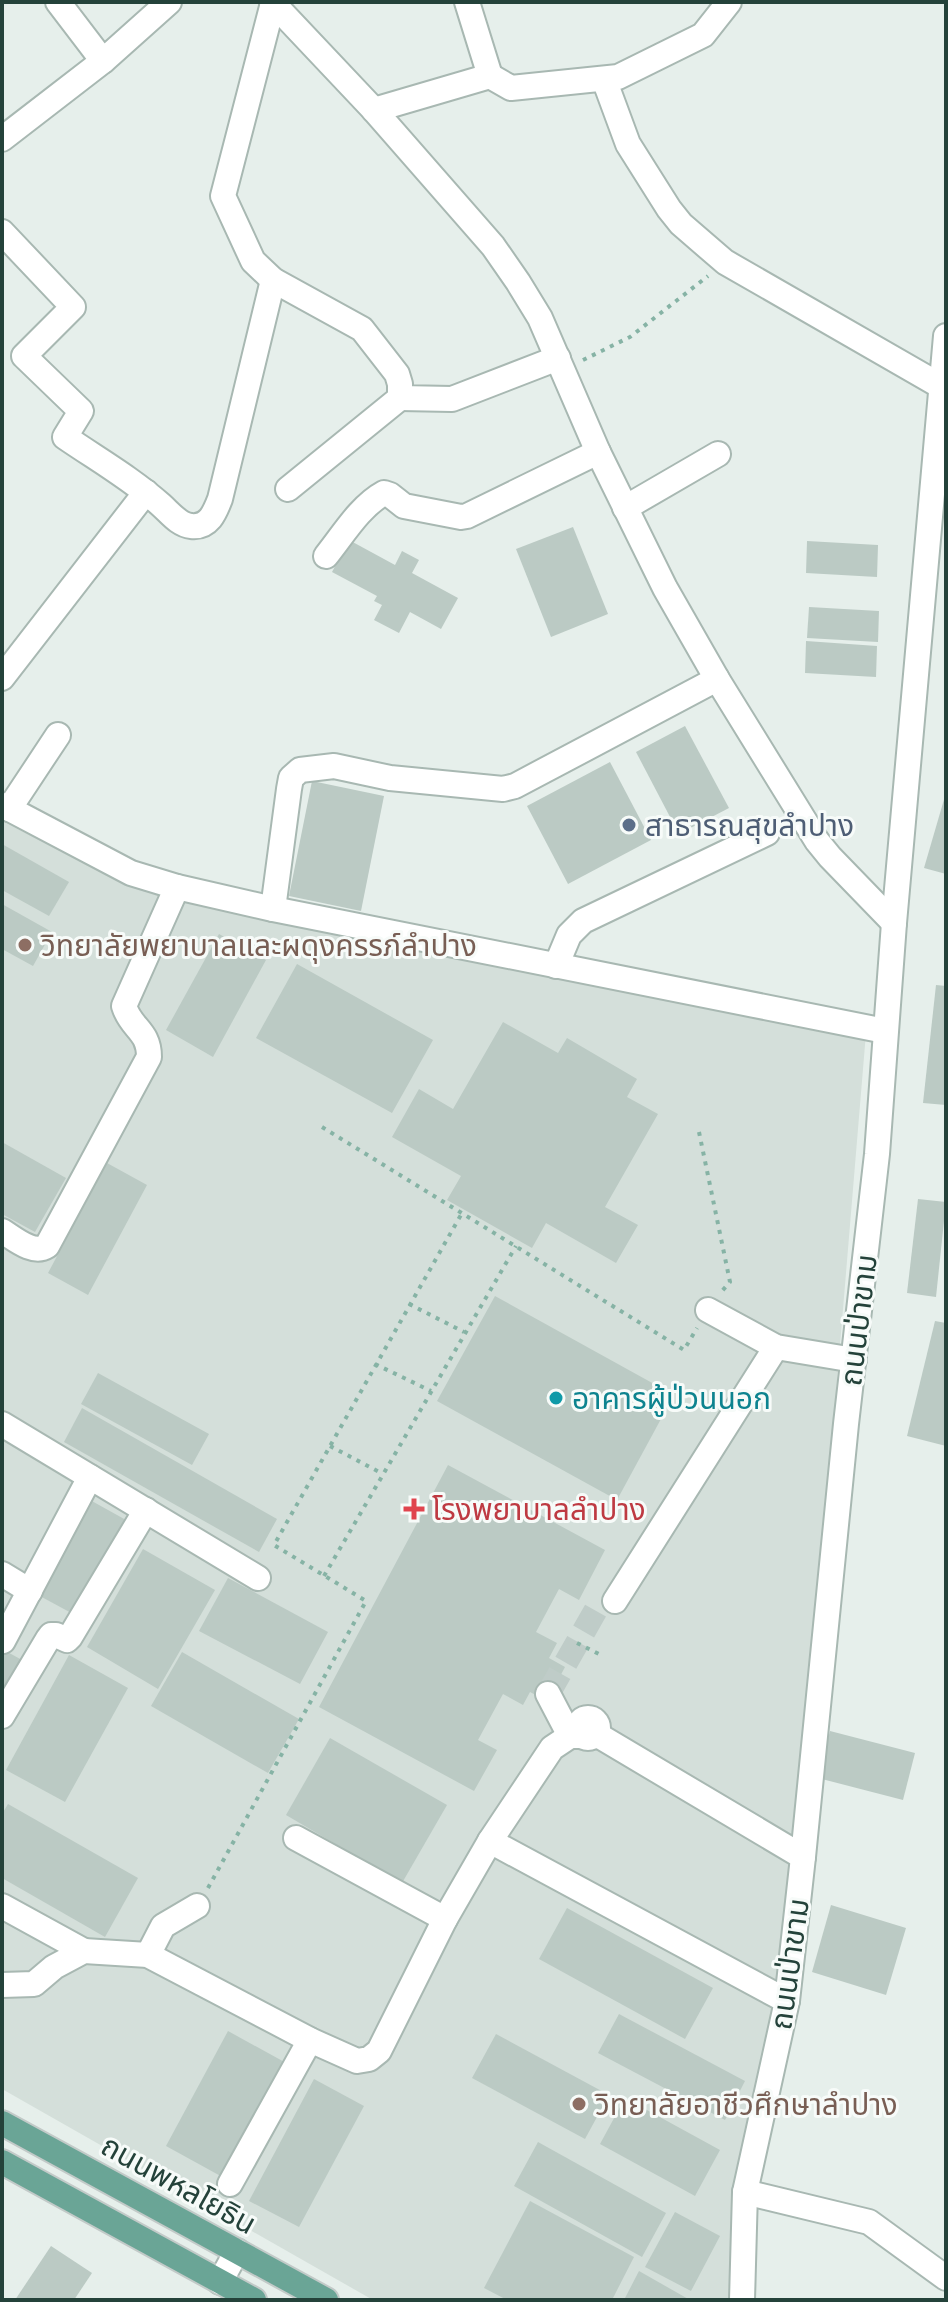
<svg xmlns="http://www.w3.org/2000/svg" width="948" height="2302" viewBox="0 0 948 2302" font-family="'Titillium Web','Noto Sans Thai',sans-serif">
	<style>
		.built { fill: #d4dfda }
		.building { fill: #bbcac4 }
		.lines { fill: none; stroke-linecap: round; stroke-linejoin: round }
		.minor-tunnel { stroke: #bfccc8; stroke-width: 24; stroke-dasharray: 24 12; stroke-linecap: butt }
		.minor-casing { stroke: #a8b8b2; stroke-width: 28 }
		.major-casing { stroke: #c2cac8; stroke-width: 28 }
		.path { stroke: #86b3a5; stroke-width: 4; stroke-dasharray: 4 6; stroke-linecap: butt }
		.minor { stroke: #fff; stroke-width: 24 }
		.major { stroke: #6aa596; stroke-width: 24 }
		.service-dot { fill: #5c6f8a; stroke: #f7fbf9; stroke-width: 3 }
		.education-dot { fill: #8d6e63; stroke: #f7fbf9; stroke-width: 3 }
		.culture-dot { fill: #0f9aa8; stroke: #f7fbf9; stroke-width: 3 }
		.health-dot { fill: #e0444e; stroke: #f7fbf9; stroke-width: 3 }
		.labels { text-anchor: middle; dominant-baseline: central; stroke-width: 6; stroke-linejoin: round; paint-order: stroke }
		.service-label { font-size: 30px; fill: #4e5e75; stroke: #f7fbf9; text-anchor: start }
		.education-label { font-size: 30px; fill: #785e54; stroke: #f7fbf9; text-anchor: start }
		.street-label { font-size: 30px; fill: #24423a; stroke: #f7fbf9 }
		.culture-label { font-size: 30px; fill: #0d838f; stroke: #f7fbf9; text-anchor: start }
		.health-label { font-size: 30px; fill: #be3a42; stroke: #f7fbf9; text-anchor: start }
	</style>
	<rect width="100%" height="100%" fill="#e6efeb"/>
	<path class="built" d="M2,821L95,868L155,894L866,1033L784,2017L735,2300H373L2,2089Z"/>
	<g class="building">
		<path d="M573,527L608,614L551,637L516,549Z"/>
		<path d="M349,540L395,565L402,551L419,560L412,573L458,598L441,629L410,612L399,633L374,620L382,605L374,601L377,596L332,572Z"/>
		<path d="M807,541L878,545L877,577L806,573Z"/>
		<path d="M809,607L879,611L878,642L807,638Z"/>
		<path d="M806,641L877,646L876,677L805,673Z"/>
		<path d="M685,726L729,808L679,834L636,752Z"/>
		<path d="M610,762L651,840L568,884L527,806Z"/>
		<path d="M312,781L384,796L361,911L289,896Z"/>
		<path d="M945,796H946V874L924,868Z"/>
		<path d="M2,844L69,882L49,916L2,890Z"/>
		<path d="M2,904L52,932L33,966L2,949Z"/>
		<path d="M219,934L266,960L213,1057L166,1030Z"/>
		<path d="M297,964L433,1040L392,1113L256,1038Z"/>
		<path d="M936,985L946,986V1105L923,1103Z"/>
		<path d="M503,1022L558,1053L567,1038L637,1079L627,1097L658,1114L605,1207L638,1225L616,1263L546,1223L532,1248L447,1200L461,1176L392,1137L419,1089L453,1109Z"/>
		<path d="M2,1142L66,1178L35,1232L2,1214Z"/>
		<path d="M107,1163L147,1185L88,1295L48,1273Z"/>
		<path d="M918,1199L946,1202L936,1297L907,1293Z"/>
		<path d="M495,1296L674,1395L617,1500L437,1401Z"/>
		<path d="M935,1321L946,1323V1446L907,1436Z"/>
		<path d="M98,1373L209,1434L192,1465L81,1404Z"/>
		<path d="M82,1408L277,1519L259,1552L64,1442Z"/>
		<path d="M448,1465L605,1550L579,1600L559,1589L536,1632L557,1643L549,1658L565,1667L547,1701L530,1692L523,1705L503,1694L478,1740L497,1750L474,1791L319,1707Z"/>
		<path d="M90,1500L126,1520L75,1615L38,1595Z"/>
		<path d="M143,1549L215,1590L158,1689L87,1647Z"/>
		<path d="M228,1578L328,1632L300,1684L199,1631Z"/>
		<path d="M2,1649L22,1660L2,1696Z"/>
		<path d="M182,1652L299,1719L268,1773L151,1706Z"/>
		<path d="M69,1655L128,1688L65,1802L6,1770Z"/>
		<path d="M830,1731L915,1753L903,1800L818,1778Z"/>
		<path d="M330,1738L447,1805L402,1883L286,1815Z"/>
		<path d="M8,1804L138,1878L105,1937L2,1878V1814Z"/>
		<path d="M831,1905L906,1928L886,1995L812,1972Z"/>
		<path d="M567,1908L713,1988L685,2039L539,1959Z"/>
		<path d="M619,2014L745,2081L725,2120L598,2053Z"/>
		<path d="M228,2031L288,2064L226,2179L166,2146Z"/>
		<path d="M496,2034L609,2095L585,2139L472,2078Z"/>
		<path d="M314,2079L364,2106L299,2227L249,2201Z"/>
		<path d="M625,2098L720,2150L695,2196L600,2144Z"/>
		<path d="M538,2142L666,2213L642,2257L514,2186Z"/>
		<path d="M530,2201L634,2257L612,2300H507L484,2288Z"/>
		<path d="M675,2212L720,2236L691,2291L645,2267Z"/>
		<path d="M51,2246L92,2273L74,2300H15Z"/>
		<path d="M639,2271L690,2300H624Z"/>
	</g>
	<g class="lines">
		<path class="minor-tunnel" d="M548,1694L601,1601"/>
		<defs>
			<g id="minor">
				<path d="M58,2L103,61"/>
				<path d="M272,2L374,110L493,246L518,282L540,318L598,452L665,588L717,679L817,841L830,857L894,923"/>
				<path d="M467,2L490,76"/>
				<path d="M273,3L223,196L253,261L273,280L362,329L397,374L400,384V398L452,399L558,358"/>
				<path d="M604,79L628,144L669,209L681,224L725,262L946,389"/>
				<path d="M374,110L490,76L511,88L618,77L703,35L729,2"/>
				<path d="M2,139L103,61L169,2"/>
				<path d="M2,232L73,307L24,356L81,411L65,437C97,459 132,479 161,505C170,513 179,525 191,526C209,528 215,512 220,499L273,280"/>
				<path d="M288,489L400,398"/>
				<path d="M625,508L718,454"/>
				<path d="M326,556C343,535 360,506 384,493L390,495L404,506L461,517L467,516L598,452"/>
				<path d="M2,678L146,492"/>
				<path d="M2,805L131,873L177,887L273,909L885,1031"/>
				<path d="M9,809L58,735"/>
				<path d="M273,909L289,789L291,778L300,770L334,766L390,778L503,789L515,786L717,679"/>
				<path d="M556,966L569,935L583,921L767,833"/>
				<path d="M2,1231C15,1239 33,1255 47,1246L149,1057C149,1030 131,1029 124,1006L177,887"/>
				<path d="M708,1310L776,1347L854,1360"/>
				<path d="M2,1424L258,1578"/>
				<path d="M2,1574L30,1591"/>
				<path d="M615,1601L776,1347"/>
				<path d="M3,1641L90,1477"/>
				<path d="M548,1694L570,1736"/>
				<path d="M2,1716L48,1639L51,1635H56L67,1640L70,1637L146,1510"/>
				<circle cx="588" cy="1728" r="10"/>
				<path d="M596,1734L803,1857"/>
				<path d="M296,1838L445,1919"/>
				<path d="M490,1841L787,2001"/>
				<path d="M2,1906L84,1951"/>
				<path d="M148,1955L163,1926L197,1906"/>
				<path d="M2,1985L34,1984L54,1967L84,1951L148,1955L310,2040L357,2061L369,2059L379,2051L445,1919L490,1841L552,1748L570,1736H584"/>
				<path d="M230,2184L310,2040"/>
				<path d="M745,2192L869,2222L946,2278"/>
				<path d="M220,2282L237,2251"/>
				<path d="M742,2300L745,2192L787,2001L803,1857L846,1424L877,1154L894,923L946,336"/>
			</g>
			<g id="major">
				<path d="M2,2123L326,2300"/>
				<path d="M2,2162L254,2300"/>
			</g>
		</defs>
		<use href="#minor" class="minor-casing"/>
		<use href="#major" class="major-casing"/>
		<g class="path">
			<path d="M583,360L630,337L708,276"/>
			<path d="M322,1127L684,1350L697,1328"/>
			<path d="M699,1132L730,1282L722,1291"/>
			<path d="M409,1304L464,1332"/>
			<path d="M375,1364L431,1391"/>
			<path d="M330,1446L383,1474"/>
			<path d="M324,1576L516,1246"/>
			<path d="M577,1643L603,1656"/>
			<path d="M208,1888L366,1601L274,1545L462,1213"/>
		</g>
		<use href="#minor" class="minor"/>
		<use href="#major" class="major"/>
	</g>
	<circle class="service-dot" cx="629" cy="825" r="8"/>
	<g class="education-dot">
		<circle cx="25" cy="945" r="8"/>
		<circle cx="579" cy="2104" r="8"/>
	</g>
	<circle class="culture-dot" cx="556" cy="1398" r="8"/>
	<path class="health-dot" d="M410 1497h8v8h8v8h-8v8h-8v-8h-8v-8h8z"/>
	<g class="labels">
		<g class="service-label">
			<text x="645" y="825">สาธารณสุขลำปาง</text>
		</g>
		<g class="education-label">
			<text x="41" y="945">วิทยาลัยพยาบาลและผดุงครรภ์ลําปาง</text>
			<text x="595" y="2104">วิทยาลัยอาชีวศึกษาลำปาง</text>
		</g>
		<g class="street-label">
			<text transform="translate(858 1320) rotate(-83)">ถนนป่าขาม</text>
			<text transform="translate(789 1964) rotate(-82)">ถนนป่าขาม</text>
			<text transform="translate(179 2184) rotate(29)">ถนนพหลโยธิน</text>
		</g>
		<g class="culture-label">
			<text x="572" y="1398">อาคารผู้ป่วนนอก</text>
		</g>
		<g class="health-label">
			<text x="432" y="1509">โรงพยาบาลลำปาง</text>
		</g>
	</g>
	<rect width="948" height="2302" fill="none" stroke="#24423a" stroke-width="8"/>
</svg>
